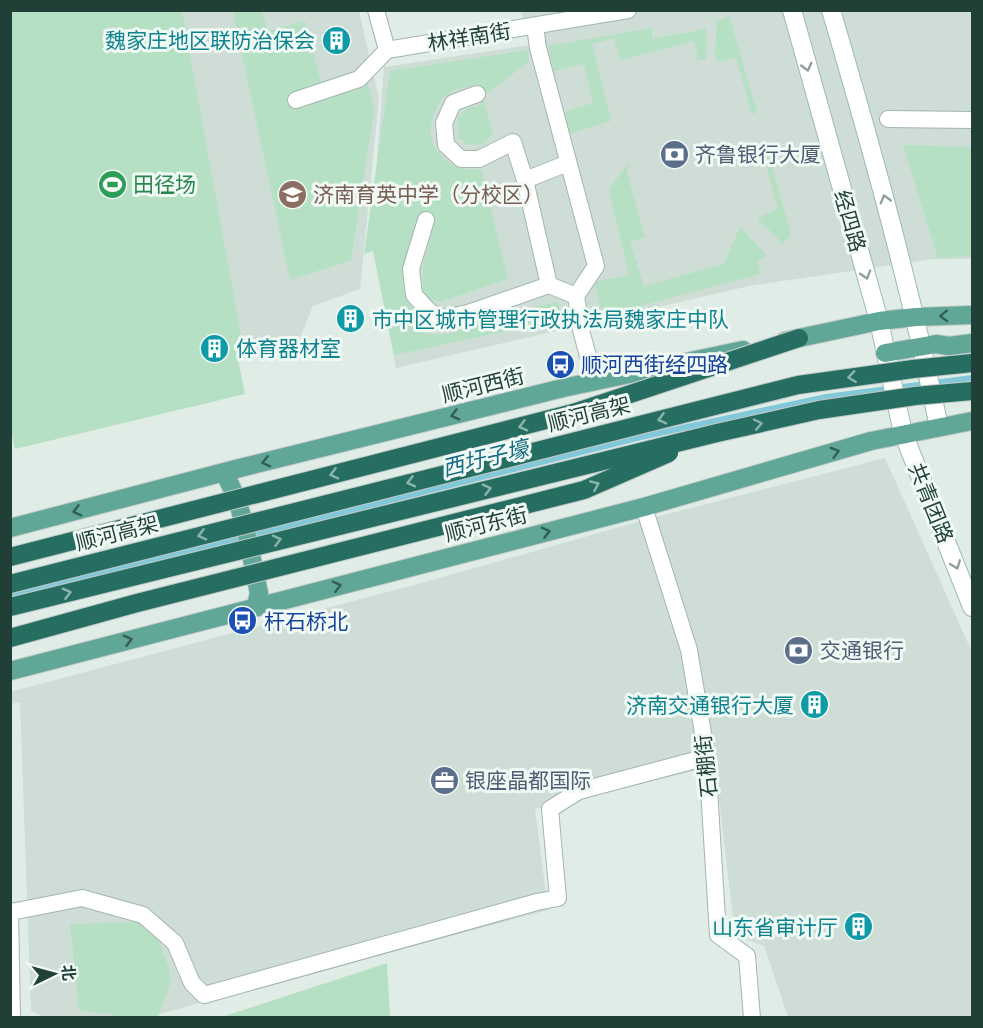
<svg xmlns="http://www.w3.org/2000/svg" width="983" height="1028" viewBox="0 0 983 1028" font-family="'Public Sans','Noto Sans SC',sans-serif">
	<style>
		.built { fill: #ceddd6 }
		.green { fill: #b6e0c3 }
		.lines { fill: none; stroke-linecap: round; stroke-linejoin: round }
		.stream { stroke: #82c8d8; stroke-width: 6 }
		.street-casing { stroke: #a2b5af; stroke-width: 18 }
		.secondary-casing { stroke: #9dbab0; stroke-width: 20 }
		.primary-casing { stroke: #c0c9c7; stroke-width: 20 }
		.street { stroke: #fff; stroke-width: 16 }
		.secondary { stroke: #fff; stroke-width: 18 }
		.primary { stroke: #60a797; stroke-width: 18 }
		.highway-bridge-casing { stroke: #c0c9c7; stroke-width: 20; stroke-linecap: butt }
		.highway-bridge { stroke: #276e62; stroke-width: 18 }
		.oneway { stroke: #8f9f9b }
		.oneway2 { stroke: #325e54 }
		.oneway3 { stroke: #8cb4ac }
		.labels { text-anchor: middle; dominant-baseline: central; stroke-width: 6; stroke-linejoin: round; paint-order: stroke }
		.street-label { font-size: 21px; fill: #1f3f37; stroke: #f1f9f5 }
		.culture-label { font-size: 21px; fill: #0d838f; stroke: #f1f9f5; text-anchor: end }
		.service-label { font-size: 21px; fill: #4e5e75; stroke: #f1f9f5; text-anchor: start }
		.leisure-label { font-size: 21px; fill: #27864d; stroke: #f1f9f5; text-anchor: start }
		.education-label { font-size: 21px; fill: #785e54; stroke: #f1f9f5; text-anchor: start }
		.transit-label { font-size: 21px; fill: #164399; stroke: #f1f9f5; text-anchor: start }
		.water-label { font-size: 22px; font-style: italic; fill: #136c81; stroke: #f1f9f5 }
	</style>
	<rect width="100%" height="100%" fill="#e0ede7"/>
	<g class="built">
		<path d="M10,11H359L379,98L360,289L313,306L297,345L11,412Z"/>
		<path d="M521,11H972V259H934L749,286L396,368L371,239L384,67L529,45Z"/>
		<path d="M885,458L972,652V1017H788L764,946L735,935L715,766L535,809L548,910L148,1017H44L31,1010L20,702L11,704L10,692L429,581L648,519Z"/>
	</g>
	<g class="green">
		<path d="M11,10L182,11L245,358L238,360L245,394L15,449L10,426Z"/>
		<path d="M233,11H262L268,31L305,21L323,91L365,73L374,110L351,260L290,280Z"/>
		<path d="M729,16L757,112L752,114L736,58L718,62L715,56L717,21Z"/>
		<path d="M652,28V39L706,29V59L696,60L698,57L694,41L620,60L614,38L592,44L611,121L569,134L564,112L593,103L584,64L554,71L548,46Z"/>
		<path d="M528,50L529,61L483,97L493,134L483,144L467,145L458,137V118L468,108L481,105L479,84C470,87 455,88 447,94C437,101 428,124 431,137C435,159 461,174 481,169L508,279L440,302L428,298L423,293V266L435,220L419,214C410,244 388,292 419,315L413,326L427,334H447L490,321L515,310L558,302L562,319L394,355L373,251L364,254L390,71Z"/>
		<path d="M903,145L972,147V256L938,258Z"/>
		<path d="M761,148H767L791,234L783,244L757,218L778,209Z"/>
		<path d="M629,162L627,173L645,237L630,242L644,286L724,264L740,227L767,256L758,261L760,274L603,316L594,282L629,275L609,189Z"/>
		<path d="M136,922L157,936L169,968L170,985L158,1017H119L114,1015L79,1010L70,924Z"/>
		<path d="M387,963L390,1017H222Z"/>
	</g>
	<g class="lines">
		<path class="stream" d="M10,596L641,437L826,397L972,378"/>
		<defs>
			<g id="street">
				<path d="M376,10L387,50L628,10"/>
				<path d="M535,26L538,48L596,266L576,296L581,330L595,382"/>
				<path d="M477,94L453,103L444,123L446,145L461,159H479L513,142L525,180L549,285L576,296"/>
				<path d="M296,100L359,79L387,50"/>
				<path d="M888,119L972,120"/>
				<path d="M525,180L568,163"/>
				<path d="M426,220L411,269L414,295L430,312L444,318L468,313L549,285"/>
				<path d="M644,507L689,650L707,757L718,935L747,956L752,1018"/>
				<path d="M10,911L12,1018"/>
				<path d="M11,912L82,898L143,915L175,943L192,983L204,995L537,902L558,898L550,809L579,791L707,757"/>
			</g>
			<g id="secondary">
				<path d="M792,10L879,321L903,433L972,607"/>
				<path d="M831,10C872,149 910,286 939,427"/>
			</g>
			<g id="primary">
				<path d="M785,341L879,321L916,317L972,315"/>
				<path d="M885,353L936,344L949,346L972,343"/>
				<path d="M224,473C245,508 250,554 259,593L256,606"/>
				<path d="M10,528L236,469L563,388L743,350"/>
				<path d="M10,671L644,507L871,441L972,421"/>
			</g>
		</defs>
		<use href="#street" class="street-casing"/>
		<use href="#secondary" class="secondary-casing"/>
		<use href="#primary" class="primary-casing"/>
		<use href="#street" class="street"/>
		<use href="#secondary" class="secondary"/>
		<use href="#primary" class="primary"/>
		<defs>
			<g id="highway-bridge">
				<path d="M10,557L573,413L799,338"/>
				<path d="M10,584L798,385L913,369L972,363"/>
				<path d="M10,607L717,433L819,410L915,396L972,391"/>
				<path d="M10,638L137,603L584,490L669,453"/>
			</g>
		</defs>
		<use href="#highway-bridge" class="highway-bridge-casing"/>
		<use href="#highway-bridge" class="highway-bridge"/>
	</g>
	<defs><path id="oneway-chevron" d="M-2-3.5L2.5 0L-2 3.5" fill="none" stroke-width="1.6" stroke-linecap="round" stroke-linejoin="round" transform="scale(1.5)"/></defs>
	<g class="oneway">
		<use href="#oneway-chevron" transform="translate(807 67) rotate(75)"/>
		<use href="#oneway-chevron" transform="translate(885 199) rotate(-106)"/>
		<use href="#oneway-chevron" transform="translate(866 275) rotate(73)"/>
		<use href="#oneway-chevron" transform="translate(956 565) rotate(69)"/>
	</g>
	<g class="oneway2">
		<use href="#oneway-chevron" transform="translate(944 316) rotate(178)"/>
		<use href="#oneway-chevron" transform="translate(455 415) rotate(166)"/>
		<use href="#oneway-chevron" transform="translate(835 452) rotate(-16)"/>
		<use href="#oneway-chevron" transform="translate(266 462) rotate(166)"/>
		<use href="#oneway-chevron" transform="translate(77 511) rotate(165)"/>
		<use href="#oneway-chevron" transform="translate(546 532) rotate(-14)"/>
		<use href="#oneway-chevron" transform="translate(337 586) rotate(-14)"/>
		<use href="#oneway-chevron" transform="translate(128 640) rotate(-15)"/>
	</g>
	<g class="oneway3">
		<use href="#oneway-chevron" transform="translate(852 377) rotate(172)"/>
		<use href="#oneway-chevron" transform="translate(662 419) rotate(166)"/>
		<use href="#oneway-chevron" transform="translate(758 424) rotate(-12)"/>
		<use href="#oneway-chevron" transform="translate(523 426) rotate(166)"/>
		<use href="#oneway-chevron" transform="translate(334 474) rotate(166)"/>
		<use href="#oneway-chevron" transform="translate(411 482) rotate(166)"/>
		<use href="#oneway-chevron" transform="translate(595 485) rotate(-23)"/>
		<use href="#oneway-chevron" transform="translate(487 489) rotate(-14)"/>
		<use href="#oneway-chevron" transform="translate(202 535) rotate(166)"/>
		<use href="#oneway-chevron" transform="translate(277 540) rotate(-14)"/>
		<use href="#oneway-chevron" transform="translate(67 593) rotate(-14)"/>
	</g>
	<defs>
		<symbol id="building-disc" viewBox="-11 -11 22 22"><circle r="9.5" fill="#0f9aa8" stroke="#f1f9f5"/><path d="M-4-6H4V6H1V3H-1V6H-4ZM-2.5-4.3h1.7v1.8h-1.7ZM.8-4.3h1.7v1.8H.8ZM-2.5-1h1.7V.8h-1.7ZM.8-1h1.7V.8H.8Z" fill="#fff"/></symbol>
		<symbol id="bank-disc" viewBox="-11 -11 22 22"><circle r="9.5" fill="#5c6f8a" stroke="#f1f9f5"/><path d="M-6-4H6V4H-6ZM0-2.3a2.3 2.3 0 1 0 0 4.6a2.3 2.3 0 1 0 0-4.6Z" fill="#fff"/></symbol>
		<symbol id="stadium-disc" viewBox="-11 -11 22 22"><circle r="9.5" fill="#2e9e5b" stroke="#f1f9f5"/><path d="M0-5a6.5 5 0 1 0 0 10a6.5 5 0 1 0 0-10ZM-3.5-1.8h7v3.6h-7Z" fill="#fff"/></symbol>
		<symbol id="school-disc" viewBox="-11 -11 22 22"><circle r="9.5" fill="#8d6e63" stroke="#f1f9f5"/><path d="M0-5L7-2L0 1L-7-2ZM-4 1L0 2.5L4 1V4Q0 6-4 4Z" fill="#fff"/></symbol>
		<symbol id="bus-disc" viewBox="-11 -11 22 22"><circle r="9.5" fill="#1a4fb4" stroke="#f1f9f5"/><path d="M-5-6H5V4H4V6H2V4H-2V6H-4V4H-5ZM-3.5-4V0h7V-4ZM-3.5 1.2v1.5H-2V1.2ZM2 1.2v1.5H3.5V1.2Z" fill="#fff"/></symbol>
		<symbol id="office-disc" viewBox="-11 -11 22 22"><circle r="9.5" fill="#5c6f8a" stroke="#f1f9f5"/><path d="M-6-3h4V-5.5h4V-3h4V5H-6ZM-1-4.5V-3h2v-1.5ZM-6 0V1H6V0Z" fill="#fff"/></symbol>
	</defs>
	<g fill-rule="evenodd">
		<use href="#building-disc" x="320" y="24" width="33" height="33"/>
		<use href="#bank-disc" x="658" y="138" width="33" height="33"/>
		<use href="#stadium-disc" x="96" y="168" width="33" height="33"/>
		<use href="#school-disc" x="276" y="178" width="33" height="33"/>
		<use href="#building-disc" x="334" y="302" width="33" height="33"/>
		<use href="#building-disc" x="198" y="332" width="33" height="33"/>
		<use href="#bus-disc" x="544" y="348" width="33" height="33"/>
		<use href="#bus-disc" x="226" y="604" width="33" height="33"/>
		<use href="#bank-disc" x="782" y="634" width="33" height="33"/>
		<use href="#building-disc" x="798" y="688" width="33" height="33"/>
		<use href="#office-disc" x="428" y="764" width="33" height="33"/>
		<use href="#building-disc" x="842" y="910" width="33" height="33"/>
	</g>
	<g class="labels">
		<g class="street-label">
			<text transform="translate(469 37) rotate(-9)">林祥南街</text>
			<text transform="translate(850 221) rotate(74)">经四路</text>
			<text transform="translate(483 385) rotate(-14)">顺河西街</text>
			<text transform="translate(589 414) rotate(-14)">顺河高架</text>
			<text transform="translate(931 503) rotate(68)">共青团路</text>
			<text transform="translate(486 524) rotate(-14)">顺河东街</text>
			<text transform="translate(117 533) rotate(-14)">顺河高架</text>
			<text transform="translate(706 766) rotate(-96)">石棚街</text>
		</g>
		<g class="culture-label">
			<text x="315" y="40">魏家庄地区联防治保会</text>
			<text x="372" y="319" text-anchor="start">市中区城市管理行政执法局魏家庄中队</text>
			<text x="236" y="348" text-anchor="start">体育器材室</text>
			<text x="794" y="705">济南交通银行大厦</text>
			<text x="838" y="927">山东省审计厅</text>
		</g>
		<g class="service-label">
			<text x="695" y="154">齐鲁银行大厦</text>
			<text x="820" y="650">交通银行</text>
			<text x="465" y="780">银座晶都国际</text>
		</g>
		<g class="leisure-label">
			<text x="133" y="184">田径场</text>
		</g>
		<g class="education-label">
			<text x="313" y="194">济南育英中学（分校区）</text>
		</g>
		<g class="transit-label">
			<text x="581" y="364">顺河西街经四路</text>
			<text x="264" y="621">杆石桥北</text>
		</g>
		<g class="water-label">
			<text transform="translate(485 458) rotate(-14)">西圩子壕</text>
		</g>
	</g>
	<rect width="983" height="1028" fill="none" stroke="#1f3f37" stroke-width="24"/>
	<g transform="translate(54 974) rotate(85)" stroke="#f1f9f5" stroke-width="4.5" paint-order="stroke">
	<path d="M0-4.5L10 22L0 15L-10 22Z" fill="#1f3f37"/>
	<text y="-9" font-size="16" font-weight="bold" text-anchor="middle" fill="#1f3f37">北</text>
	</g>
</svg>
